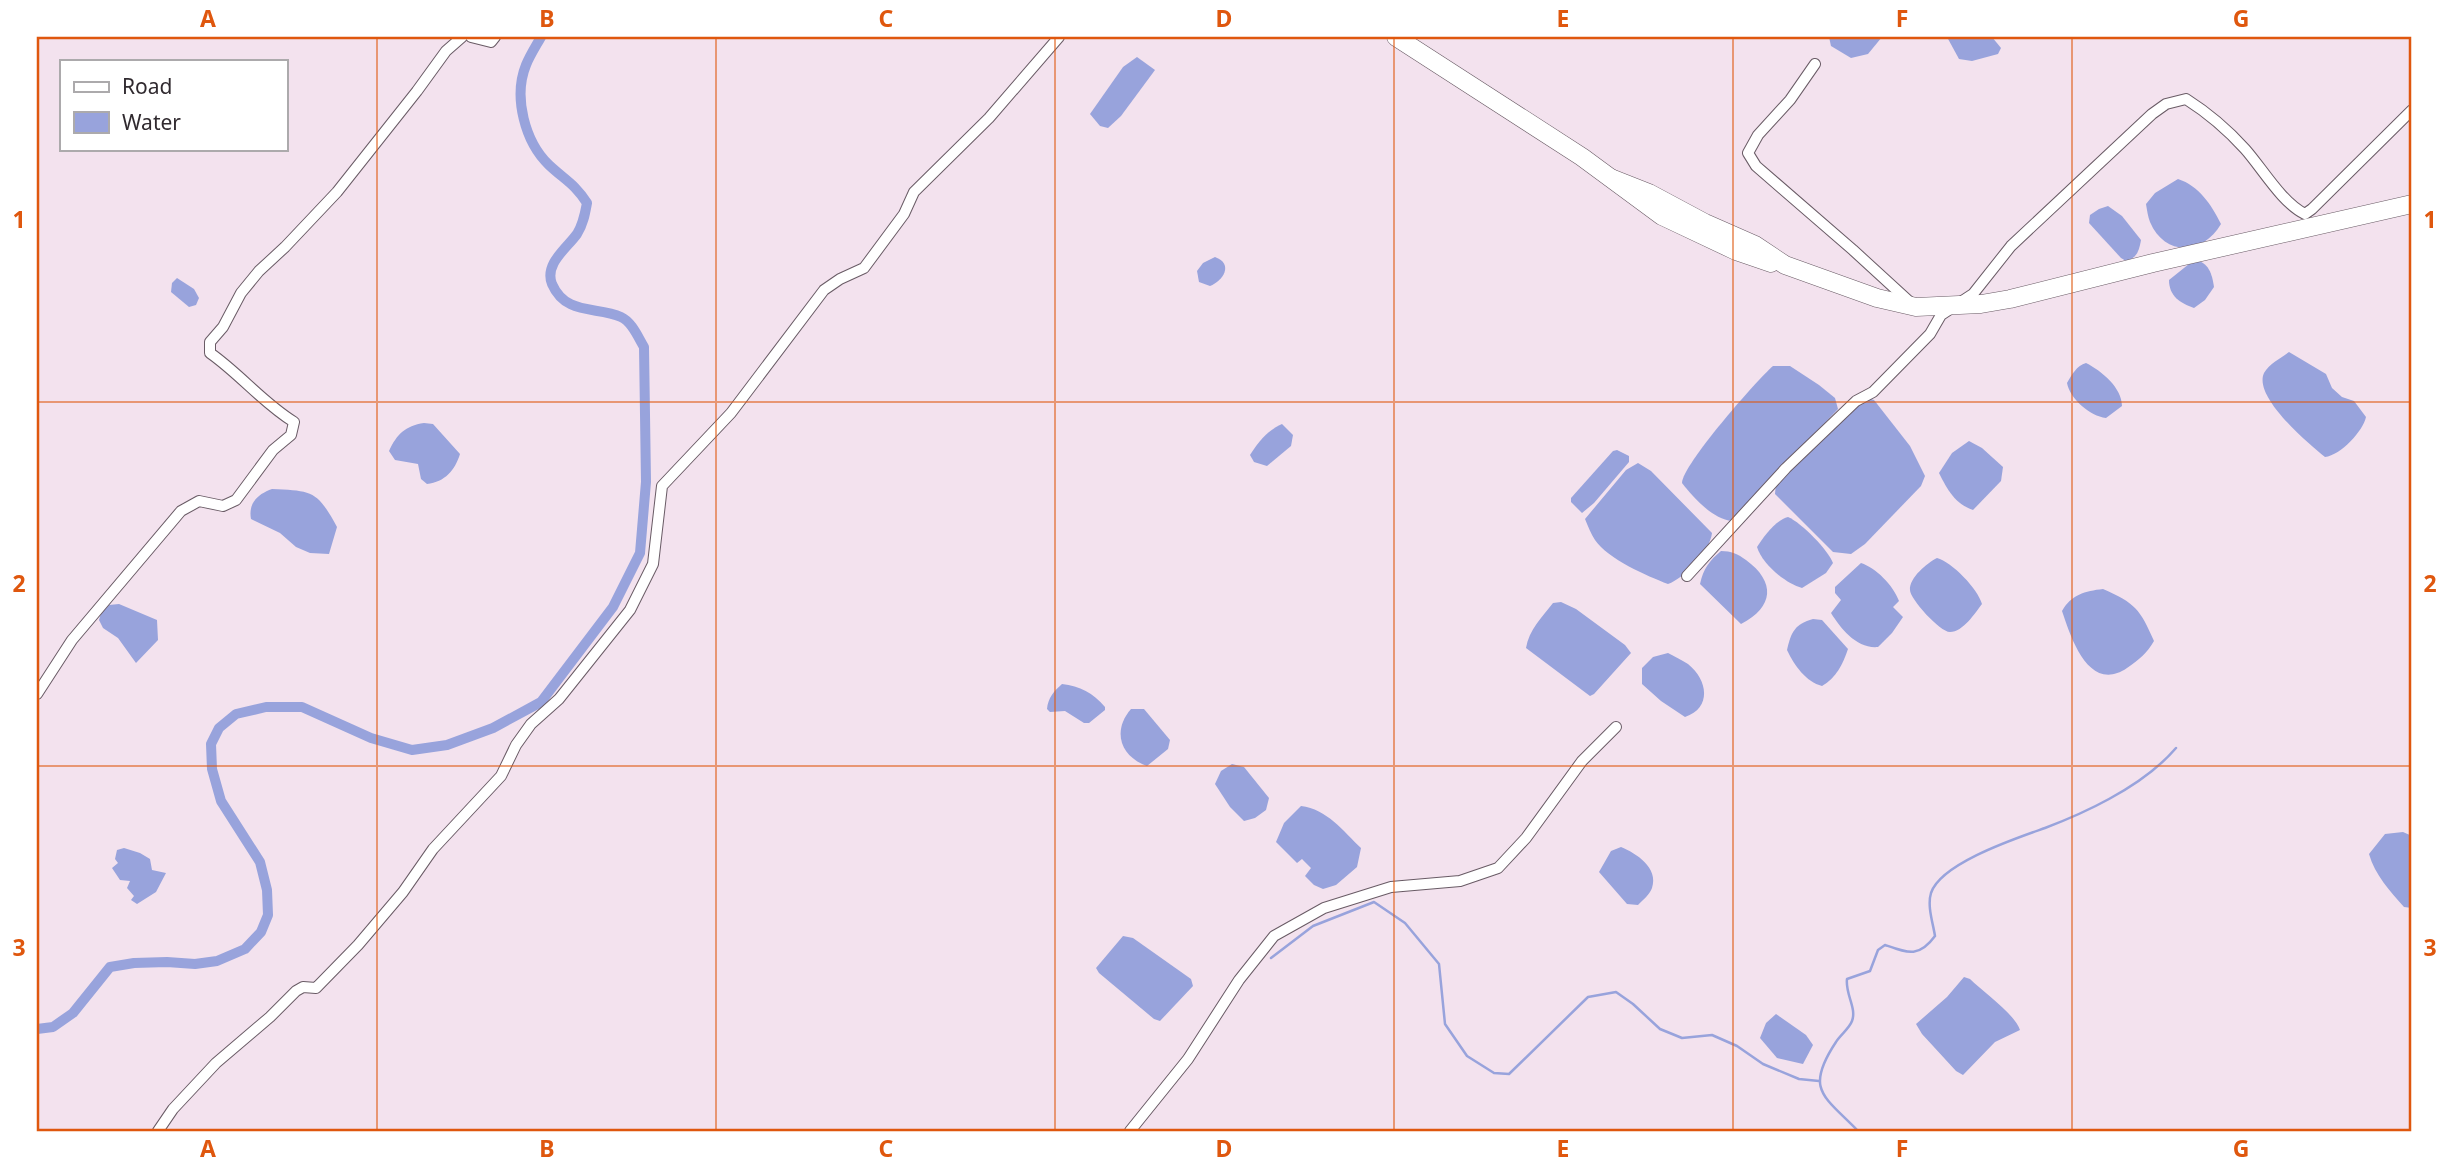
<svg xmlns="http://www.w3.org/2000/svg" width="2449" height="1168" viewBox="0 0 2449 1168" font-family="'Noto Sans',sans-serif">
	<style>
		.water { fill: #98a3dc }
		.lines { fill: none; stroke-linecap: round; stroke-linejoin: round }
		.stream { stroke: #98a3dc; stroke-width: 2.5 }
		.canal { stroke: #98a3dc; stroke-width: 10 }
		.street-casing { stroke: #695b65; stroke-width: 12 }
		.primary-casing { stroke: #695b65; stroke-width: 19 }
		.street { stroke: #fff; stroke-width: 10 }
		.primary { stroke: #fff; stroke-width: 18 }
		.grid { fill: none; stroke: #df570e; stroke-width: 2; stroke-opacity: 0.55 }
		.neatline { fill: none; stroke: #df570e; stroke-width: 2.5 }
		.grid-label { font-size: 23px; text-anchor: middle; font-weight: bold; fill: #df570e }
	</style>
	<rect width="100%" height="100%" fill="#f3e2ee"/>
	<g class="water">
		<path d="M1829,37H1882L1868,54L1851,58L1831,46Z"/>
		<path d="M1947,37H1992L2001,48L1998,54L1972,61L1959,59Z"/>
		<path d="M1137,57L1155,70L1121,116L1108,128L1100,126L1090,114L1123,67Z"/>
		<path d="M2178,179C2199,186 2211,204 2221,224C2203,255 2165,257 2150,222C2148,217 2147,210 2146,204L2155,193Z"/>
		<path d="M2108,206L2122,216L2141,240C2139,251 2137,258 2126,261L2121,258L2089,223L2090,215L2099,209Z"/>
		<path d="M1215,257C1234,264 1223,281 1210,286L1199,282L1197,271L1203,263Z"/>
		<path d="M2194,260C2209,262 2212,274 2214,287L2205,300L2194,308C2180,303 2169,296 2169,280Z"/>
		<path d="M177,278L194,289L199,298L196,305L189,307L171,292L172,283Z"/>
		<path d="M2289,352L2326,374L2332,388L2342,397L2354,401L2366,417C2363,431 2341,455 2325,457C2308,443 2253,397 2264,373C2269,364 2281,358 2289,352Z"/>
		<path d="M2086,363C2102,371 2122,388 2122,406L2106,418C2090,416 2070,399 2067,383C2071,376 2077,365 2086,363Z"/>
		<path d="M1773,366H1790L1819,385L1835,398L1838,409L1732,521C1712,519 1693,497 1682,483C1682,465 1756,381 1773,366Z"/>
		<path d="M1868,398L1874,400L1910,446L1925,476L1921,486L1865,544L1851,554L1833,552L1775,494L1776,482L1839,420Z"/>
		<path d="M424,423L433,424L460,454C455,470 445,482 427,484L421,479L418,464L395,460L389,451C397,434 405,426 424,423Z"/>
		<path d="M1282,424L1293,435L1291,446L1267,466L1254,462L1250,455C1258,442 1268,430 1282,424Z"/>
		<path d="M1969,441L1982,448L2003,467L2001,481L1973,510C1955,504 1947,489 1939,473L1952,453Z"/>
		<path d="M1617,450L1629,456V462L1594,503L1582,513L1571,502V498L1613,451Z"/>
		<path d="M1638,463L1651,471L1712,533C1710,551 1685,578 1668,584C1647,576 1608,559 1595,540C1591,534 1588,526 1585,519L1626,470Z"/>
		<path d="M272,489C312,491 317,490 337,527L329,554L310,553L296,547L280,533L251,519C248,503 258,494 272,489Z"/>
		<path d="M1788,517C1802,523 1828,550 1833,563L1826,573L1802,588C1786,584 1762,564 1757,547C1764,536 1776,520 1788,517Z"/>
		<path d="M1721,551C1731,551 1738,554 1746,560C1776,582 1774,607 1741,624L1700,584C1703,569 1710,560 1721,551Z"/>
		<path d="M1937,558C1952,562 1978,589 1982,604C1975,613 1963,632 1950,632C1940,632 1910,599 1910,590C1909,578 1927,563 1937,558Z"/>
		<path d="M1861,563C1876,568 1893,585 1899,601L1893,607L1903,617L1892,633L1878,647C1857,649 1841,629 1831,613L1841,600L1835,593V587Z"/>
		<path d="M2103,589C2135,603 2140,609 2154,641C2147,653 2139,660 2127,668C2089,694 2071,638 2062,611C2071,595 2085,591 2103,589Z"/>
		<path d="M1561,602L1576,609L1625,645L1631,653L1594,694L1590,696L1526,648C1529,630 1542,617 1553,603Z"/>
		<path d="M119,604L157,620L158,640L136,663L118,638L103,628L99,620L101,613L109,605Z"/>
		<path d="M1813,619L1822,620L1848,649C1843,664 1836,678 1822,686C1806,682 1794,665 1787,650C1791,632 1795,624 1813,619Z"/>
		<path d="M1668,653C1675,657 1682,660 1688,664C1708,680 1712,708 1685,717L1661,701L1642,684V668L1653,657Z"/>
		<path d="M1062,684C1080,686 1093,693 1105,707V710L1089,723H1084L1065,711L1050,712L1047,709C1048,698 1054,691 1062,684Z"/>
		<path d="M1131,709H1144L1170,740L1168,749L1147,766C1120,756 1112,731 1131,709Z"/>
		<path d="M1232,764L1244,767L1269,798L1266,810L1255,818L1244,821L1230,807L1215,784L1221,771Z"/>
		<path d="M1301,806C1327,809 1343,831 1361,848L1357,867L1336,885L1323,889L1314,885L1305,876L1311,868L1302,859L1297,863L1276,842L1284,823Z"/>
		<path d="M2403,832L2412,836V908L2404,907C2390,891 2375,875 2369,854L2385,834Z"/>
		<path d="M1621,847C1636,853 1659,868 1652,888C1650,894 1643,900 1638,905L1627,904L1599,872L1611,851Z"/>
		<path d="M124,848L140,853L150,859L152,870L166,873L156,892L137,904L131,900L134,896L127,888L130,881L120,880L112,868L118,863L115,859L117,850Z"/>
		<path d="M1123,936L1133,938L1191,979L1193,986L1160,1021L1154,1019L1099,973L1096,968Z"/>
		<path d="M1964,977L1970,979C1983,992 2015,1014 2020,1030L1995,1042L1963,1075L1956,1071L1922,1034L1916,1024L1947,997Z"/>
		<path d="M1776,1014L1806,1035L1813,1045L1803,1064L1777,1058L1760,1038L1766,1023Z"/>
	</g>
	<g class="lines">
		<g class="stream">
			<path d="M1271,958L1313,926L1374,902L1405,923L1439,964L1445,1024L1467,1056L1494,1073L1509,1074L1588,997L1616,992L1633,1004L1660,1029L1682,1038L1712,1035L1737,1046L1763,1064L1799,1079L1819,1081"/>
			<path d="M1858,1131C1824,1096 1804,1090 1836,1042C1840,1035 1849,1029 1852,1021C1857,1008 1845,994 1847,979L1870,971L1878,950L1885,945C1908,953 1919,958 1935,936C1933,923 1927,906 1931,893C1941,863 2017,838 2045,828C2066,820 2089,810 2109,799C2133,786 2158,769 2176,748"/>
		</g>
		<path class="canal" d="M37,1029L53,1027L73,1013L110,967L134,963L167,962L195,964L217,961L245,949L261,932L268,915L267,890L260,862L221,801L212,769L211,744L219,728L236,714L266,707H302L371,738L412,750L447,745L493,728L541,702L613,607L640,553L646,482L644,347C638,337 632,322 621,317C597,306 566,316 552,284C544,264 567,248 577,234C583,225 585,214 587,203C575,184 565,180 549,165C525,142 513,97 526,65C530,55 536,46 541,37"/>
		<defs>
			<g id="street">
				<path d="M471,37L491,42L495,37"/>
				<path d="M1815,64L1790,100L1758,135L1748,153L1756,166L1853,250L1913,305"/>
				<path d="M1687,576L1786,468L1856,401L1873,392L1930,334L1941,315L1973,294L2011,246L2152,114L2166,104L2186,99C2208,113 2227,129 2245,149C2262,168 2282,203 2305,214L2312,209L2412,110"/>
				<path d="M37,694L72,640L181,511L199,501L223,506L236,500L273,450L291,435L294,422C263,403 240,374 210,353V342L223,327L241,293L259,271L285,247L337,192L417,91L446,51L462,37"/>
				<path d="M158,1131L173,1109L216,1063L270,1017L296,991L303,987L316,988L358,945L403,892L433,849L501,776L516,745L531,724L559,699L630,610L653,564L662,486L731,413L824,290L840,279L864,268L904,214L914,192L989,118L1059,37"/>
				<path d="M1130,1131L1188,1059L1239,980L1274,936L1324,908L1391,887L1460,881L1498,868L1526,838L1582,761L1616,727"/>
			</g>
			<g id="primary">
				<path d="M1396,37L1582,157L1662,216L1736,251L1771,263"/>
				<path d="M1611,178L1649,193L1705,223L1755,245L1785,265L1877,298L1916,307L1981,304L2010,299L2153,263L2412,204"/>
			</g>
		</defs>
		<use href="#street" class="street-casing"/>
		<use href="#primary" class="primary-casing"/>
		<use href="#street" class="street"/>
		<use href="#primary" class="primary"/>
	</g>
	<path class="grid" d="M377,37V1131M716,37V1131M1055,37V1131M1394,37V1131M1733,37V1131M2072,37V1131M37,402H2412M37,766H2412"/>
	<rect width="2449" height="1168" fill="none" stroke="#ffffff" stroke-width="77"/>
	<rect x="60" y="60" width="228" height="91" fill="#ffffff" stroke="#acaaac" stroke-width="2"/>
	<rect x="74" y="82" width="35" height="10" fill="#ffffff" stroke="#acaaac" stroke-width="2"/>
	<text x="122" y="94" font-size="21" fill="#302a2f">Road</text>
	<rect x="74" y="112" width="35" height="21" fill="#98a3dc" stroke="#acaaac" stroke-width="2"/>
	<text x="122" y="130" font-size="21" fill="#302a2f">Water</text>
	<rect x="38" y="38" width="2372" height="1092" class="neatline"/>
	<g class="grid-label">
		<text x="208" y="27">A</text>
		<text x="547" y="27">B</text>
		<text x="886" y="27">C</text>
		<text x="1224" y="27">D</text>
		<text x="1563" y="27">E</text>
		<text x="1902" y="27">F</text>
		<text x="2241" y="27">G</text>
		<text x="19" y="228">1</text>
		<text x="2430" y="228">1</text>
		<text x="19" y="592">2</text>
		<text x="2430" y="592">2</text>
		<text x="19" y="956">3</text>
		<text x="2430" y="956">3</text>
		<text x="208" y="1157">A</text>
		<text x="547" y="1157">B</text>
		<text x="886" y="1157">C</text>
		<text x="1224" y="1157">D</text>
		<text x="1563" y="1157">E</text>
		<text x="1902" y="1157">F</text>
		<text x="2241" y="1157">G</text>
	</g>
</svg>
